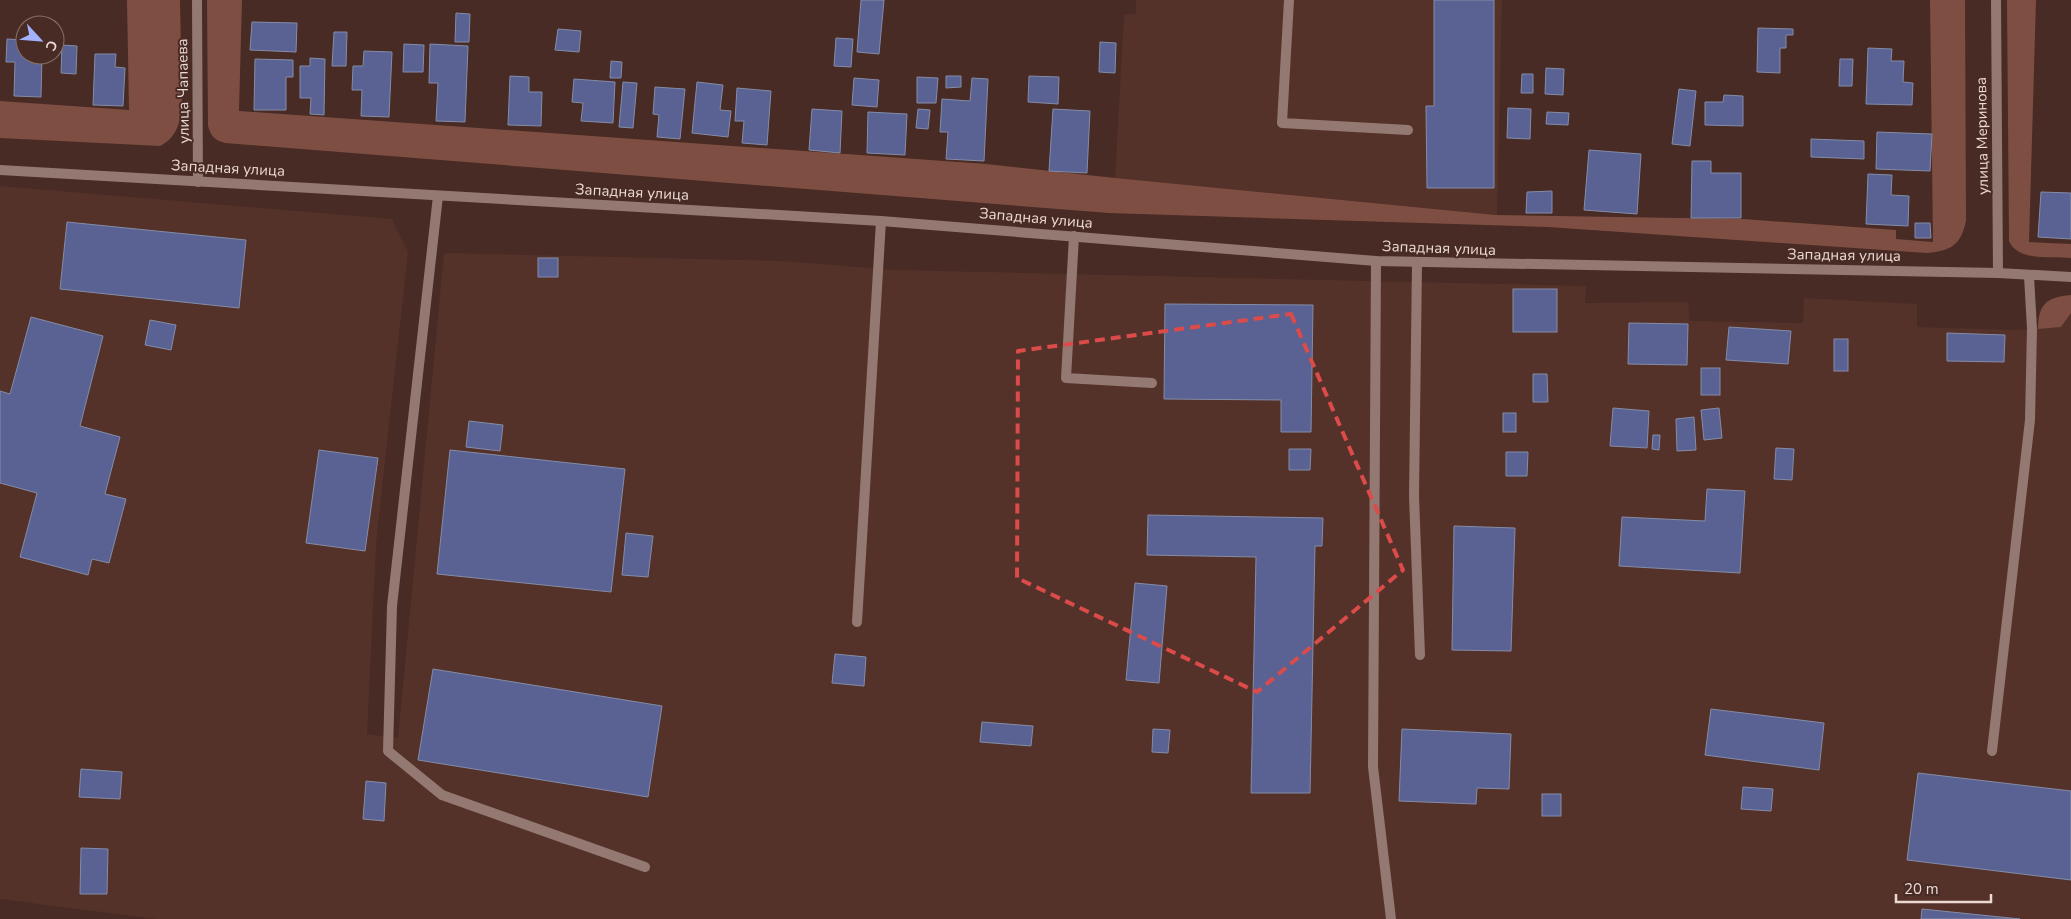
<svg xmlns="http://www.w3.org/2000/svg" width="2071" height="919" viewBox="0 0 2071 919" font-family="'Nunito Sans',sans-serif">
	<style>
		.built { fill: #553229 }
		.green { fill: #7f4e42 }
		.building { fill: #596292; stroke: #858ca8 }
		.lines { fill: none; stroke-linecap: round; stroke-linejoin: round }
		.lane { stroke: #937972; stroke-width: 10 }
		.street { stroke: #937972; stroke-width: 10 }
		.marked { fill: none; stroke: #da4b4a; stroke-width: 4; stroke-dasharray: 10 6; stroke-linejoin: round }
		.labels { text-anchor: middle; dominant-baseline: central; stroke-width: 4; stroke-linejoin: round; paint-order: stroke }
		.street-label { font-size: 15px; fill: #ecd9d4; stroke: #472b24 }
	</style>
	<rect width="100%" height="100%" fill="#472b24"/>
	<g class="built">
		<path d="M1136,0H1502L1497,215L1115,178L1124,15L1136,14Z"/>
		<path d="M0,186L392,219L408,252L376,544L367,734L398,738L444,253L783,261L896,270L1586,286L1585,303L1688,302L1690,321L1803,323L1804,298L1917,304V327L2014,330L2061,327L2071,313V919H156L0,899Z"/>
	</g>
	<g class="green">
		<path d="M127,0H180L182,106C180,124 176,138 160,146L0,138V101L129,110Z"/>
		<path d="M207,0H242L239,111L986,164L1115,178L1496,215L1743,219L1896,230V239L1933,242L1930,0H1965L1966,221C1961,245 1951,251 1927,253L1548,227L1109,213L225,143C214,140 211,136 208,126Z"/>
		<path d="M2007,0H2036L2029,242L2071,244V258C2052,256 2018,262 2009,241Z"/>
		<path d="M2071,295V313L2061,327L2038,329C2038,304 2047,297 2071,295Z"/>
	</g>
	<g class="building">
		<path d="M861,0H884L879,54L857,52Z"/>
		<path d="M1434,0H1494V188H1427L1426,106H1434Z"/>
		<path d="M456,13L470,14L469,42H455Z"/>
		<path d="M252,22L297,23L296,52L250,50Z"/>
		<path d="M1758,28L1793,29V35H1786V48H1780V73L1757,72Z"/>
		<path d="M558,29L581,31L579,52L555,50Z"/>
		<path d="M334,32H347L346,66H332Z"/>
		<path d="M836,38L853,39L851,67L834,66Z"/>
		<path d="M7,39L25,40V55H42L41,97L14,96L15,62H6Z"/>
		<path d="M1100,42L1116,43L1115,73L1099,72Z"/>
		<path d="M404,44L424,45L423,72H403Z"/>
		<path d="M430,44L468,46L465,122L436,121L438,83H429Z"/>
		<path d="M62,45L77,46L76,74L61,73Z"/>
		<path d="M1868,48L1892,49L1891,61H1904L1903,82L1913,83L1912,105L1866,104Z"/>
		<path d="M364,51L392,52L389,117L361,116L362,90H352L353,66H363Z"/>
		<path d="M95,54H116L115,67L125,68L123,106L93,105Z"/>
		<path d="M310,58L325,59L324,115L310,114L311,98H300V66H310Z"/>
		<path d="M255,59L293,60V77H286V110H254Z"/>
		<path d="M1840,59H1853L1852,86H1839Z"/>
		<path d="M611,61L622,62L621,78H610Z"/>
		<path d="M1546,68L1564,69L1563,95L1545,94Z"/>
		<path d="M1522,74H1533V93H1521Z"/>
		<path d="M510,76L529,77V92H542L541,126L508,125Z"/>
		<path d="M946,76H961V87L946,88Z"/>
		<path d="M1029,76L1059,77L1058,104L1028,102Z"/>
		<path d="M917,77L938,78L936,103H917Z"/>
		<path d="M854,78L879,80L877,107L852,105Z"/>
		<path d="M972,78L988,79L984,161L946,159L948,132H940L942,99L970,101Z"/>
		<path d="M574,79L615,82L613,123L581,121L583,103L572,102Z"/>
		<path d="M623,82L637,83L633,128L619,127Z"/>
		<path d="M697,82L723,85L720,110L731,111L728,137L692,133Z"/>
		<path d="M655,87L685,89L680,139L657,137L659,115L653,114Z"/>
		<path d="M737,88L771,91L767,145L742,143L744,121H735Z"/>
		<path d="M1679,89L1696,91L1690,146L1672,144Z"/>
		<path d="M1724,95L1743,96V126L1705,125V102H1723Z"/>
		<path d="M1508,108L1531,109L1530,139L1507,138Z"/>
		<path d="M812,109L842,111L840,153L809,150Z"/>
		<path d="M918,109L930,110L928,129L916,128Z"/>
		<path d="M1053,109L1090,111L1087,173L1049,171Z"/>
		<path d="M868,112L907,114L905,155L867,153Z"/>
		<path d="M1547,112L1569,113L1568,125L1546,124Z"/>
		<path d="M1877,132L1932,134L1930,171L1876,169Z"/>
		<path d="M1811,139L1864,141V159L1811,157Z"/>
		<path d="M1589,150L1641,154L1637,214L1584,210Z"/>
		<path d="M1692,161H1711V173H1741V218H1691Z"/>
		<path d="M1868,174L1892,175L1891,195L1909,196L1908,226L1866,224Z"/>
		<path d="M1552,191V213H1526L1527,192Z"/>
		<path d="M2041,192L2071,193V239L2038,237Z"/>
		<path d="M67,222L246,240L239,308L60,289Z"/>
		<path d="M1915,223H1930L1931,238H1915Z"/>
		<rect x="538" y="258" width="20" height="19"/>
		<rect x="1513" y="289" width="44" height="43"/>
		<path d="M1165,304L1313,305L1311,432H1281V400L1164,399Z"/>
		<path d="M31,317L103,336L80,426L120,437L105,494L126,499L109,563L92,559L88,575L20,557L37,493L0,483V391L10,394Z"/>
		<path d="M150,320L176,325L171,350L145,345Z"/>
		<path d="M1629,323L1688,324L1687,365L1628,364Z"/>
		<path d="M1729,327L1791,331L1788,364L1726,360Z"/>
		<path d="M1947,333L2005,335L2004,362L1947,361Z"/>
		<rect x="1834" y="339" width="14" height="32"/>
		<rect x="1701" y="368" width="19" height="27"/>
		<path d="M1533,374H1547L1548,402H1533Z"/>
		<path d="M1613,408L1649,411L1647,448L1610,446Z"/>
		<path d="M1719,408L1722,438L1704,440L1701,410Z"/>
		<rect x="1503" y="413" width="13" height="19"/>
		<path d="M1694,417L1696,450L1677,451L1676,419Z"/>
		<path d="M469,421L503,425L500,451L466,447Z"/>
		<path d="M1653,435H1660L1659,450L1652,449Z"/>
		<path d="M1776,448L1794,449L1792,480L1774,479Z"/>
		<path d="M1289,449H1311L1310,470H1289Z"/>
		<path d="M319,450L378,458L365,551L306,543Z"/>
		<path d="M450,450L625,469L611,592L437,574Z"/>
		<path d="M1506,452H1528L1527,476H1506Z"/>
		<path d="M1707,489L1745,491L1740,573L1619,566L1622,517L1705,521Z"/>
		<path d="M1148,515L1323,518L1322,546H1315L1310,793H1251L1256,557L1147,555Z"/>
		<path d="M1454,526L1515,528L1511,651L1452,650Z"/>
		<path d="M626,533L653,536L648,577L622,575Z"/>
		<path d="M1135,583L1167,586L1159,683L1126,680Z"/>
		<path d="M835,654L866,657L864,686L832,683Z"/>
		<path d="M433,669L662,706L648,797L418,760Z"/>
		<path d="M1711,709L1824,723L1819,770L1705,755Z"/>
		<path d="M982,722L1033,726L1031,746L980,742Z"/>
		<path d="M1153,729L1170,730L1168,753L1152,752Z"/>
		<path d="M1402,729L1511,734L1509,789L1477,788L1476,804L1399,801Z"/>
		<path d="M81,769L122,772L120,799L79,797Z"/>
		<path d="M1918,773L2071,791V880L1907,860Z"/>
		<path d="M366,781L386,783L384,821L363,819Z"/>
		<path d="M1743,787L1773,789L1771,811L1741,809Z"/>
		<rect x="1542" y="794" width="19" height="22"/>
		<path d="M81,848L108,849L107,894H80Z"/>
		<path d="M1922,909L2020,919H1921Z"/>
	</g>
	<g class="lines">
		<g class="lane">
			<path d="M1289,0L1282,123L1408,130"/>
			<path d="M438,196L392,606L388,751L442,795L645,867"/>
			<path d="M1074,236L1066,378L1152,383"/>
			<path d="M1376,261L1373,767L1391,919"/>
			<path d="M1417,263L1414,496L1420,655"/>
			<path d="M857,622L881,221"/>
			<path d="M1992,751L2030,420L2032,329L2029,276"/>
		</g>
		<g class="street">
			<path d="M197,0L198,182"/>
			<path d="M1996,0L1998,273"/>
			<path d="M0,170L881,221L1376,261L1998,273L2071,277"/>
		</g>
	</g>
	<path class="marked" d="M1291,314L1403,570L1257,692L1017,578L1018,351Z"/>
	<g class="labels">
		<g class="street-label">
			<text transform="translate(183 91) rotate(-91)">улица Чапаева</text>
			<text transform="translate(1982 136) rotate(-91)">улица Меринова</text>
			<text transform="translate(228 168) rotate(3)">Западная улица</text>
			<text transform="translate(632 192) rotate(3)">Западная улица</text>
			<text transform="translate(1036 218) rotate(5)">Западная улица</text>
			<text transform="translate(1439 248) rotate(2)">Западная улица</text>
			<text transform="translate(1844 255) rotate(1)">Западная улица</text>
		</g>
	</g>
	<g transform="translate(40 40) rotate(116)"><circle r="24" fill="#472b24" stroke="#89716a"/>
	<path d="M0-4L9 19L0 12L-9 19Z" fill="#a3b2fd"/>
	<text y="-8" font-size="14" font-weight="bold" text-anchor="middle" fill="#ecd9d4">С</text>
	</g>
	<path d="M1896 894v8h95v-8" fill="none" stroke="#ecd9d4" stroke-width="2.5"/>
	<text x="1904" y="894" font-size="15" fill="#ecd9d4" stroke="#472b24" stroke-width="4" paint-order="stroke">20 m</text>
</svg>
